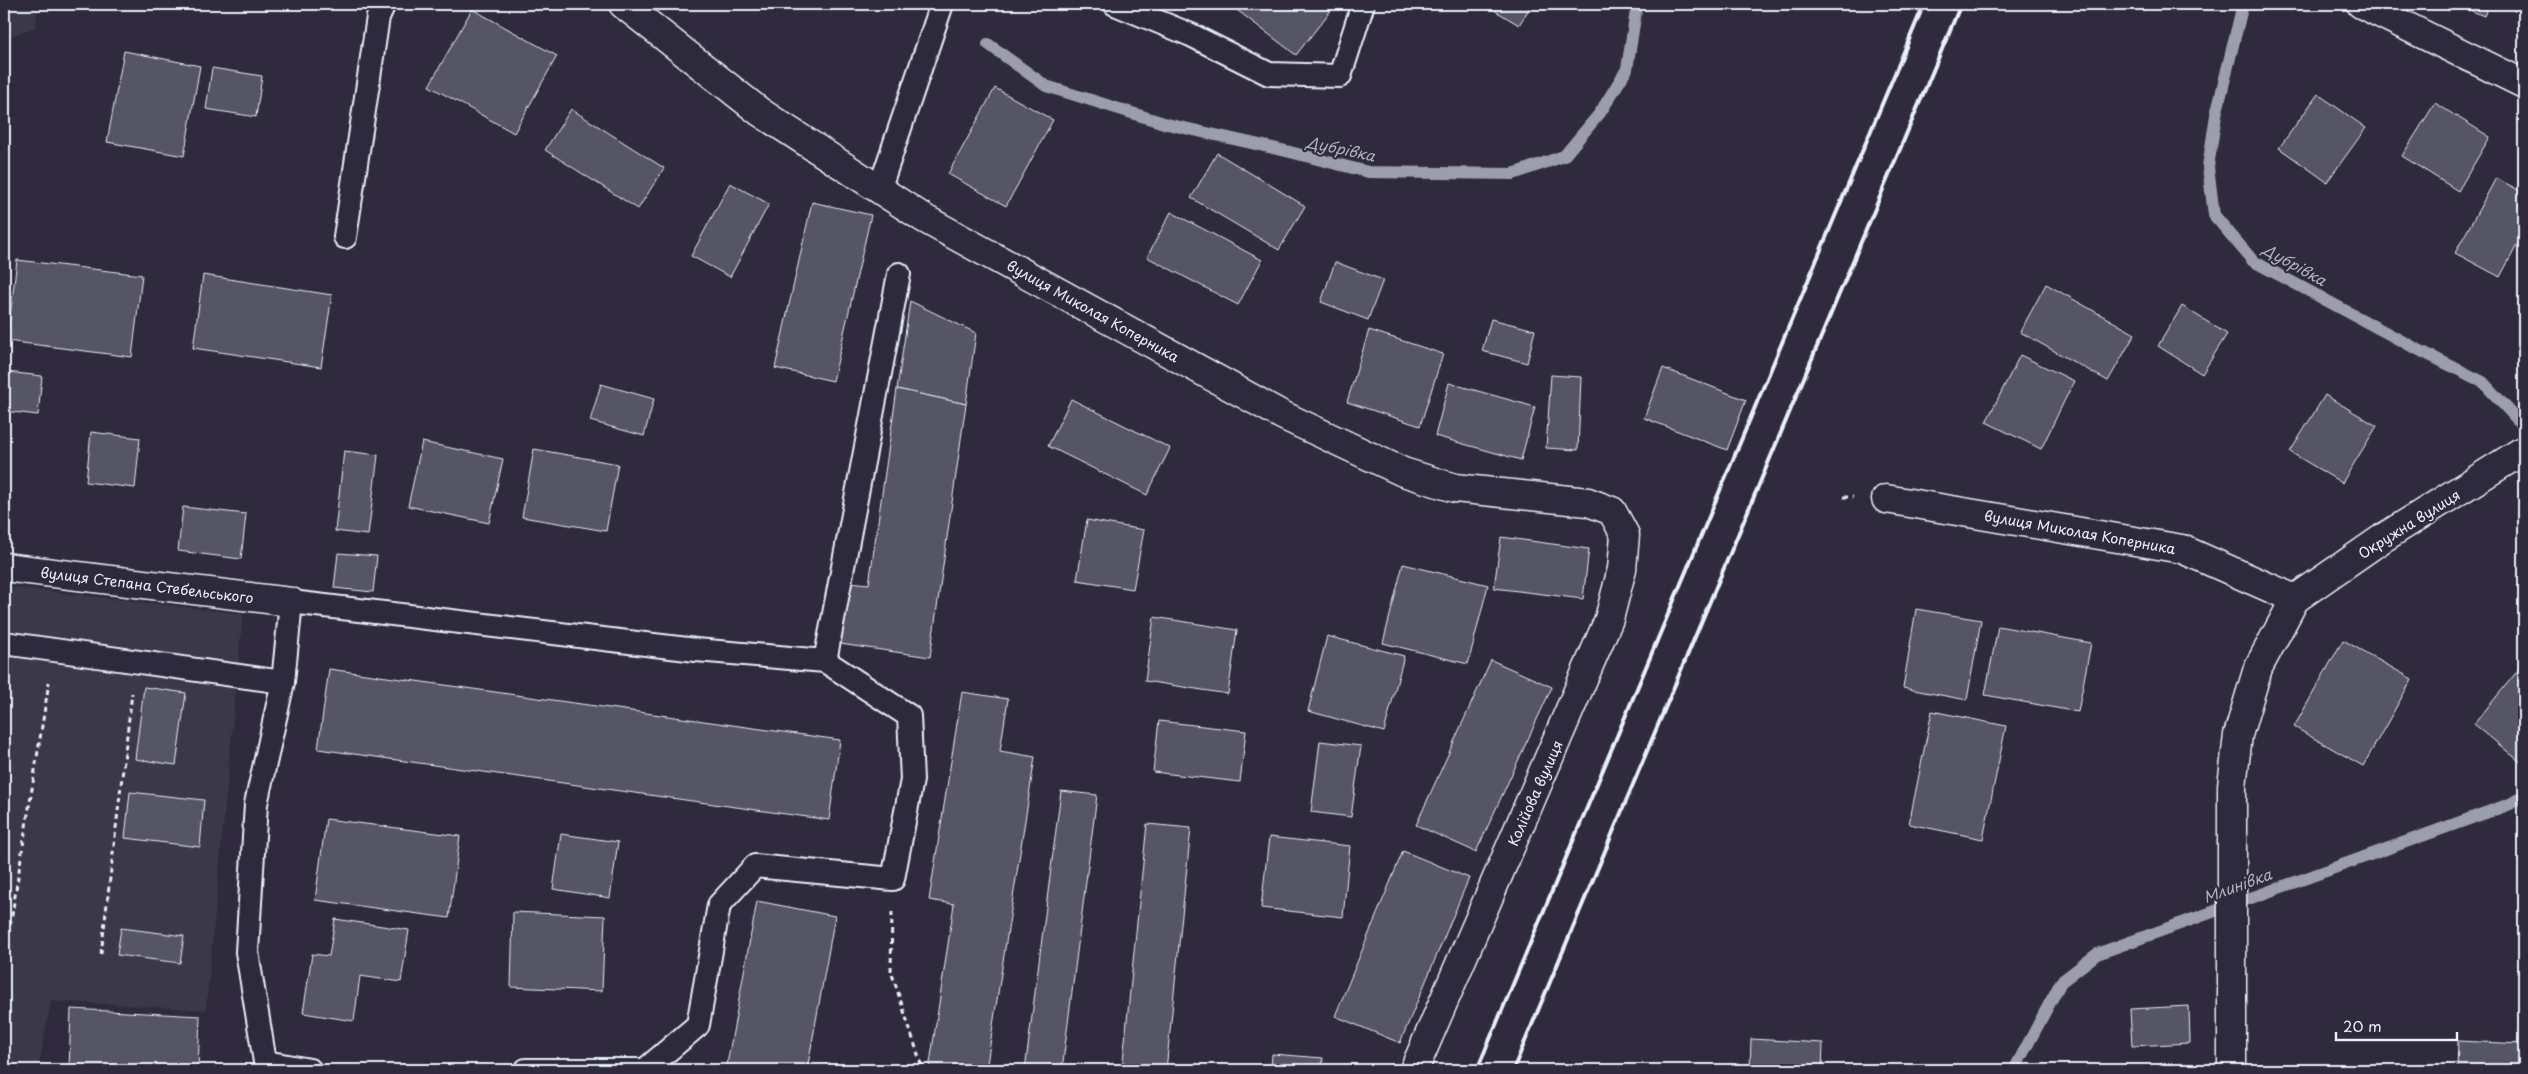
<svg xmlns="http://www.w3.org/2000/svg" width="2528" height="1074" viewBox="0 0 2528 1074" font-family="'Playpen Sans',sans-serif">
	<style>
		.built { fill: #3b3749 }
		.lines { fill: none; stroke-linecap: round; stroke-linejoin: round }
		.stream { stroke: #9c9fab; stroke-width: 12 }
		.building { fill: #575565; stroke: #e8f1f8 }
		.service-casing { stroke: #e8f1f8; stroke-width: 26 }
		.minor-casing { stroke: #e8f1f8; stroke-width: 31 }
		.path { stroke: #e8f1f8; stroke-width: 3; stroke-dasharray: 5 4; stroke-linecap: butt }
		.service { stroke: #2f2a3d; stroke-width: 22 }
		.minor { stroke: #2f2a3d; stroke-width: 28 }
		.rail { stroke: #e8f1f8; stroke-width: 4 }
		.labels { text-anchor: middle; dominant-baseline: central; stroke-width: 4; stroke-linejoin: round; paint-order: stroke }
		.street-label { font-size: 14px; fill: #e8f1f8; stroke: #2f2a3d }
		.water-label { font-size: 15px; font-style: italic; fill: #afb4be; stroke: #2f2a3d }
	</style>
	<rect width="100%" height="100%" fill="#2f2a3d"/>
	<filter id="ink" filterUnits="userSpaceOnUse"><feTurbulence type="fractalNoise" baseFrequency=".02" numOctaves="2"/><feDisplacementMap in="SourceGraphic" scale="10" xChannelSelector="R" yChannelSelector="G"/><feConvolveMatrix kernelMatrix="1 2 1 2 8 2 1 2 1" color-interpolation-filters="sRGB"/></filter>
	<g filter="url(#ink)">
		<g class="built">
			<path d="M4,4H39L35,27L4,39Z"/>
			<path d="M4,586L243,614L206,1010L51,1001L38,1070H4Z"/>
		</g>
		<g class="lines">
			<g class="stream">
				<path d="M2243,4L2216,115L2208,167L2214,215L2253,261L2413,347L2483,382L2524,427"/>
				<path d="M988,44L1046,86L1167,124L1286,151L1368,172L1513,174L1564,156L1600,113L1627,69L1637,4"/>
				<path d="M2014,1070L2061,982L2097,954L2510,804L2524,796"/>
			</g>
		</g>
		<g class="building">
			<path d="M1229,4H1336L1296,55Z"/>
			<path d="M1484,4H1532L1519,25Z"/>
			<path d="M2455,4H2489L2484,16Z"/>
			<path d="M472,9L557,56L514,133L429,86Z"/>
			<path d="M124,51L200,66L184,156L107,142Z"/>
			<path d="M212,68L262,76L256,117L206,109Z"/>
			<path d="M995,88L1053,120L1006,206L948,174Z"/>
			<path d="M2318,94L2366,128L2327,182L2279,148Z"/>
			<path d="M2435,103L2490,137L2458,191L2402,156Z"/>
			<path d="M571,109L664,168L638,209L545,150Z"/>
			<path d="M1217,153L1305,206L1279,250L1191,198Z"/>
			<path d="M2496,178L2524,193V232L2500,277L2455,253Z"/>
			<path d="M730,183L769,204L730,277L691,256Z"/>
			<path d="M812,202L871,215L833,381L775,368Z"/>
			<path d="M1171,212L1262,260L1238,305L1147,257Z"/>
			<path d="M17,260L142,275L132,357L7,341Z"/>
			<path d="M1335,262L1383,280L1368,320L1321,302Z"/>
			<path d="M203,275L332,295L321,367L193,348Z"/>
			<path d="M2046,284L2135,334L2108,381L2020,332Z"/>
			<path d="M910,301L976,333L966,404L897,389Z"/>
			<path d="M2182,306L2227,334L2202,374L2158,346Z"/>
			<path d="M1491,319L1535,330L1527,363L1482,351Z"/>
			<path d="M1369,330L1443,354L1420,426L1347,402Z"/>
			<path d="M2020,355L2074,381L2041,449L1986,422Z"/>
			<path d="M1663,368L1746,400L1727,450L1644,418Z"/>
			<path d="M7,372L42,376L38,415L4,411Z"/>
			<path d="M1551,375L1581,377L1578,450L1546,448Z"/>
			<path d="M1449,383L1535,407L1521,460L1435,436Z"/>
			<path d="M601,384L654,399L644,436L590,421Z"/>
			<path d="M897,389L966,404L930,657L840,644L849,582L869,584Z"/>
			<path d="M2325,395L2377,426L2342,483L2290,452Z"/>
			<path d="M1071,399L1170,448L1147,495L1048,446Z"/>
			<path d="M91,432L140,438L135,488L86,482Z"/>
			<path d="M422,442L503,459L489,523L408,506Z"/>
			<path d="M534,449L618,464L606,531L522,517Z"/>
			<path d="M344,451L378,455L368,535L335,531Z"/>
			<path d="M183,507L246,514L241,559L178,551Z"/>
			<path d="M1087,520L1144,530L1133,589L1077,580Z"/>
			<path d="M1501,537L1589,549L1583,599L1494,588Z"/>
			<path d="M338,553L377,556L373,592L334,588Z"/>
			<path d="M1403,564L1488,585L1468,664L1383,643Z"/>
			<path d="M1916,609L1981,620L1967,700L1903,688Z"/>
			<path d="M1154,617L1237,630L1228,694L1145,681Z"/>
			<path d="M1998,626L2091,643L2078,712L1985,695Z"/>
			<path d="M1327,636L1404,656L1384,732L1308,711Z"/>
			<path d="M2343,640L2412,679L2363,766L2294,727Z"/>
			<path d="M1491,660L1552,687L1476,852L1416,825Z"/>
			<path d="M2524,663V765L2474,724Z"/>
			<path d="M329,669L840,740L829,820L318,749Z"/>
			<path d="M144,687L186,693L176,765L135,759Z"/>
			<path d="M962,692L1008,699L1000,751L1035,757L986,1070H929L954,904L929,900Z"/>
			<path d="M1932,711L2006,726L1983,839L1909,824Z"/>
			<path d="M1159,721L1246,731L1240,782L1153,772Z"/>
			<path d="M1320,741L1361,746L1351,817L1311,812Z"/>
			<path d="M1061,791L1097,795L1062,1070H1025Z"/>
			<path d="M130,792L204,800L200,847L125,838Z"/>
			<path d="M326,819L460,836L449,918L315,900Z"/>
			<path d="M1147,824L1191,828L1166,1070H1122Z"/>
			<path d="M561,834L618,842L610,898L553,889Z"/>
			<path d="M1269,837L1350,846L1343,917L1261,908Z"/>
			<path d="M1403,851L1469,878L1400,1043L1335,1016Z"/>
			<path d="M757,901L835,916L807,1070H726Z"/>
			<path d="M513,912L605,916L602,991L511,987Z"/>
			<path d="M335,919L409,930L401,982L360,976L354,1021L303,1013L312,954L329,956Z"/>
			<path d="M121,928L184,936L180,963L117,955Z"/>
			<path d="M2189,1006L2190,1043L2132,1046L2130,1009Z"/>
			<path d="M71,1009L200,1016L198,1070H69Z"/>
			<path d="M1751,1039L1823,1043L1822,1070H1750Z"/>
			<path d="M2458,1041L2524,1044V1070H2457Z"/>
			<path d="M1272,1054L1323,1058L1322,1070H1271Z"/>
		</g>
		<g class="lines">
			<defs>
				<g id="service">
					<path d="M1115,4L1191,35L1269,74L1340,76L1363,4"/>
					<path d="M879,190L942,4"/>
					<path d="M345,237L378,17L384,4"/>
					<path d="M4,643L283,682"/>
					<path d="M310,1070L265,1062L247,952L256,804L283,682L291,602L696,650L825,661L899,274"/>
					<path d="M526,1070H645L698,1025L719,905L755,866L893,879L912,780L909,716L825,661"/>
				</g>
				<g id="minor">
					<path d="M623,4L760,112L925,219L1282,415L1403,472L1455,488L1588,502L1612,511L1625,535L1622,569L1609,619L1414,1070"/>
					<path d="M2361,4L2524,84"/>
					<path d="M1886,499L2182,549L2295,599"/>
					<path d="M4,567L291,602"/>
					<path d="M2232,1070V786L2238,735L2258,668L2295,599L2383,538L2524,450"/>
				</g>
			</defs>
			<use href="#service" class="service-casing"/>
			<use href="#minor" class="minor-casing"/>
			<g class="path">
				<path d="M1843,497H1853"/>
				<path d="M892,912L891,971L923,1070"/>
				<path d="M4,942L11,921L49,682"/>
				<path d="M101,954L132,693"/>
			</g>
			<use href="#service" class="service"/>
			<use href="#minor" class="minor"/>
			<g class="rail">
				<path d="M1477,1070L1924,4"/>
				<path d="M1513,1070L1961,4"/>
			</g>
		</g>
	</g>
	<g class="labels">
		<g class="street-label">
			<text transform="translate(1093 311) rotate(29)">вулиця Миколая Коперника</text>
			<text transform="translate(2409 524) rotate(-32)">Окружна вулиця</text>
			<text transform="translate(2080 532) rotate(10)">вулиця Миколая Коперника</text>
			<text transform="translate(147 585) rotate(7)">вулиця Степана Стебельського</text>
			<text transform="translate(1535 793) rotate(-66)">Колійова вулиця</text>
		</g>
		<g class="water-label">
			<text transform="translate(1341 148) rotate(12)">Дубрівка</text>
			<text transform="translate(2295 264) rotate(29)">Дубрівка</text>
			<text transform="translate(2237 885) rotate(-20)">Млинівка</text>
		</g>
	</g>
	<rect width="2528" height="1074" fill="none" stroke="#2f2a3d" stroke-width="20"/>
	<rect x="10" y="10" width="2508" height="1054" fill="none" stroke="#e8f1f8" stroke-width="2" filter="url(#ink)"/>
	<path d="M2336 1032v8h121v-8" fill="none" stroke="#e8f1f8" stroke-width="2.5"/>
	<text x="2343" y="1032" font-size="15" fill="#e8f1f8" stroke="#2f2a3d" stroke-width="4" paint-order="stroke">20 m</text>
</svg>
